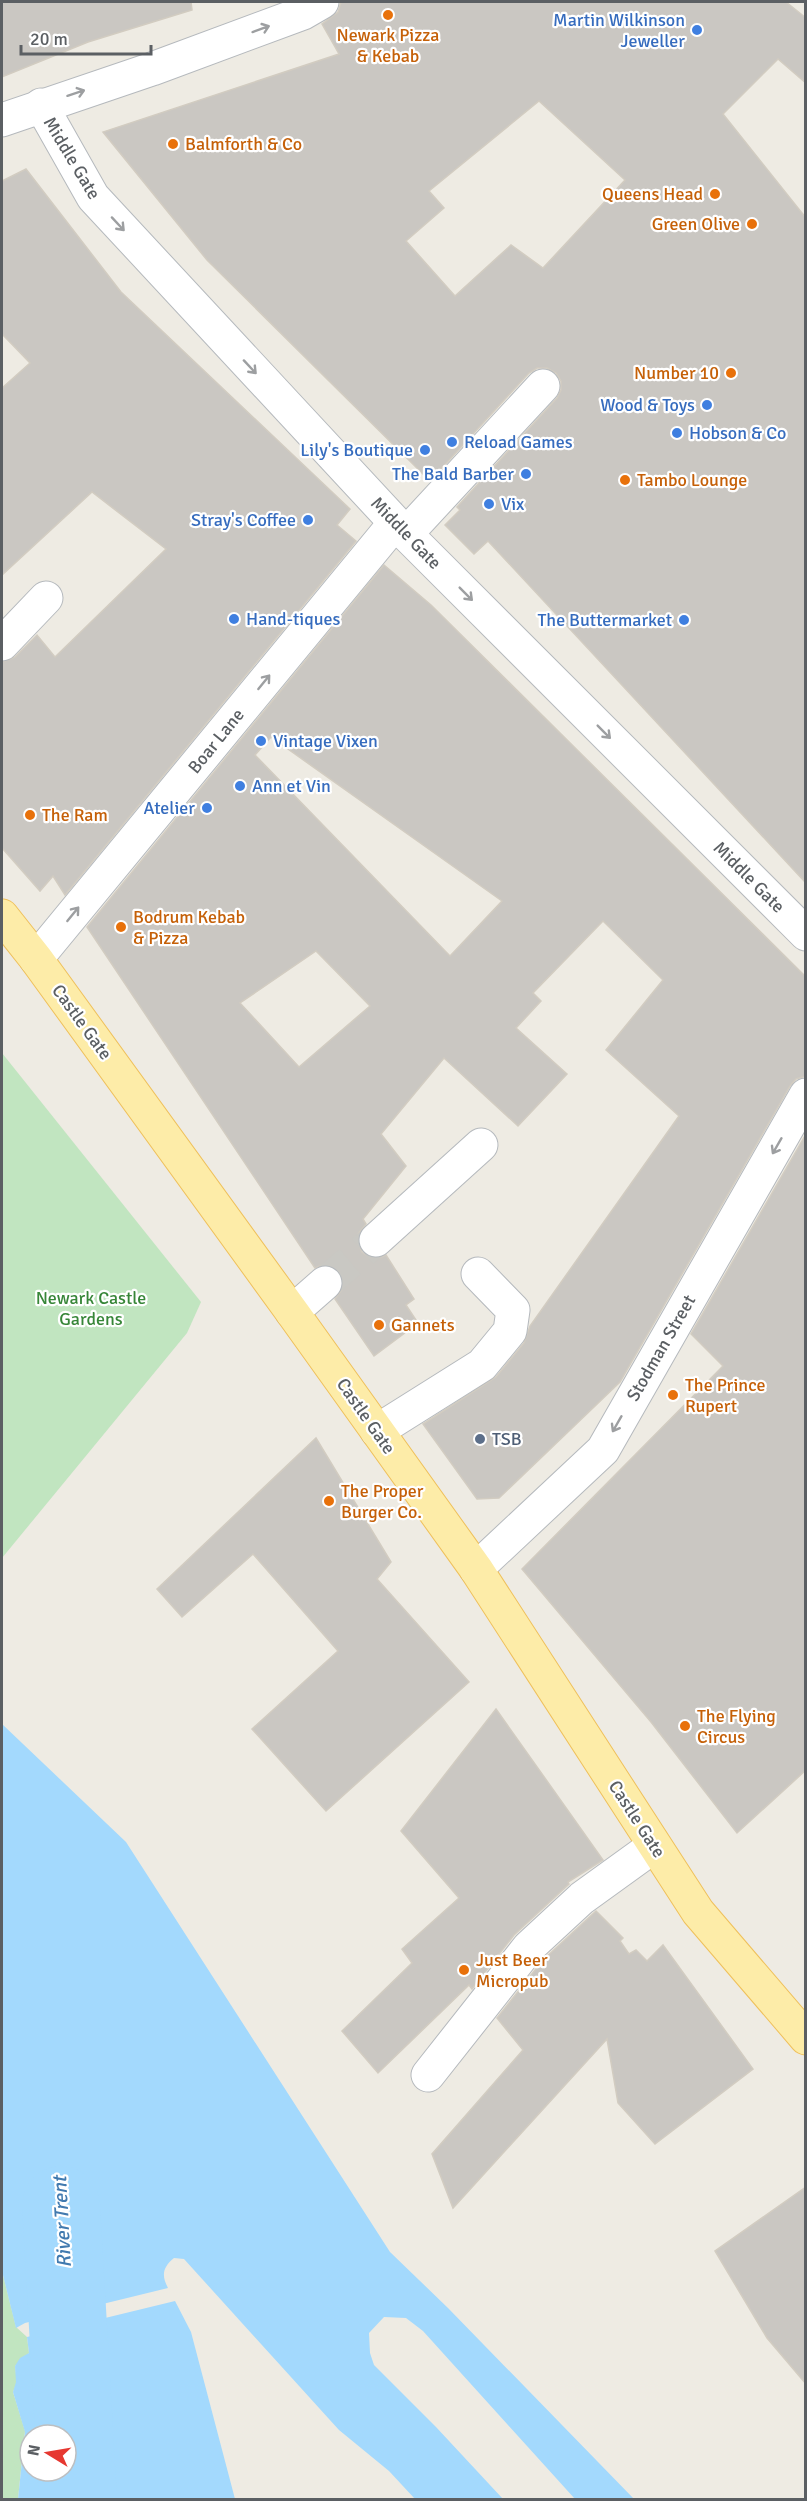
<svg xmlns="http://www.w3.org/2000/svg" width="807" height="2501" viewBox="0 0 807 2501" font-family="Signika,sans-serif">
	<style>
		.green { fill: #c1e5c0 }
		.water { fill: #a3d9fd; fill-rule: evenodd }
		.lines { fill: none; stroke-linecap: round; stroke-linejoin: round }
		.river { stroke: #a3d9fd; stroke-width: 78 }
		.building { fill: #cac7c2; stroke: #d2ccc1; stroke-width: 1.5; fill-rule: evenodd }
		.minor-tunnel { stroke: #c9c8c3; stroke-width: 33; stroke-dasharray: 33 16; stroke-linecap: butt }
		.minor-casing { stroke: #b5b9bd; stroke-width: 35 }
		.major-casing { stroke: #efc05b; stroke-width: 35 }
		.minor { stroke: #fff; stroke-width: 33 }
		.major { stroke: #fdeca8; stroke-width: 33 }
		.oneway { stroke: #9d9fa1 }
		.food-dot { fill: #e8710a; stroke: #fff; stroke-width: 2 }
		.shop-dot { fill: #3f7fe0; stroke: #fff; stroke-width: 2 }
		.service-dot { fill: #5c6f8a; stroke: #fff; stroke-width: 2 }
		.labels { text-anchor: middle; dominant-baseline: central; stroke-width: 4.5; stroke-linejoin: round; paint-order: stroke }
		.shop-label { font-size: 18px; fill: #366cbe; stroke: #fff; text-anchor: end }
		.food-label { font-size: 18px; fill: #c56008; stroke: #fff; text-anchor: start }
		.street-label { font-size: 18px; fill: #5b5f63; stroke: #fff }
		.park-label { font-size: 18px; fill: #378638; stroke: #fff }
		.service-label { font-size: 18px; fill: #4e5e75; stroke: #fff; text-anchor: start }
		.water-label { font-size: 20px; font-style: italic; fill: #417aaf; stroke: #fff }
	</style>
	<rect width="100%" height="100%" fill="#eeebe3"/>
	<g class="green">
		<path d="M2,1053L201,1302L187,1333L2,1558Z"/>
		<path d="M2,2271L16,2327L27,2337L29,2353L15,2366L17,2382L13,2392L25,2431L18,2499H2Z"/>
	</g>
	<g class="water">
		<path d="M2,1724L126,1842L390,2252L448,2308L634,2499H575L423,2331L406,2318L384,2317L369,2333L370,2353L374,2365L436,2427L503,2499H415L389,2471L339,2430L184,2259L174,2258C163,2267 161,2275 168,2288L25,2323L16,2328L2,2271Z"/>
		<path d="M175,2301L191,2332L235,2499H18L25,2432L13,2392L16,2382L15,2366L20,2358L29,2353L27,2337ZM30,2435H66V2471H30Z"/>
	</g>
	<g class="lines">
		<path class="river" d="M61,2205L78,2500"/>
	</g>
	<g class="building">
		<path d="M2,2H191L192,10L88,42L2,77Z"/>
		<path d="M341,2H786L806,18V83L778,59L723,114L806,218V883L488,541L474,554L445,525L460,510L457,507L557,398L561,390V381L556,373L547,368H537L529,373L430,481L207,260L103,132L339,54L322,24L338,12ZM539,101L625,180L543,268L511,245L455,296L406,241L444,208L429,191Z"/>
		<path d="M26,169L121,292L350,509L337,525L356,541L65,895L53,876L40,891L2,848V662L15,657L37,635L55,657L166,549L92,492L2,575V388L30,363L2,334V181Z"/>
		<path d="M384,565L431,605L806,977V1076L796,1079L790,1086L620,1382L499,1498L477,1499L423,1424L496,1377L524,1343L530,1326L679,1116L606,1050L663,980L603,921L533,993L541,1001L516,1028L567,1074L518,1126L444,1058L381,1134L406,1166L363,1219L366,1224L358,1234V1243L362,1252L370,1258H379L386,1255L414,1299L406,1305L418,1323L374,1356L335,1299L343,1288V1279L339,1271L330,1265H322L315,1268L87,927ZM271,737L502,901L450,956L255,755ZM316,951L370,1006L299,1067L240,1003Z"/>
		<path d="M806,1134V1770L737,1833L651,1722L522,1569L723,1366L691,1334Z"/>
		<path d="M316,1438L391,1562L377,1579L469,1682L326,1811L252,1729L338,1651L253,1554L182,1617L157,1589Z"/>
		<path d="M496,1709L603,1860L568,1882L569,1884L514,1935L472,1989L469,1985L378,2073L342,2031L412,1963L402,1949L459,1898L401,1831Z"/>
		<path d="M596,1911L623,1938L620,1941L629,1954L636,1950L647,1961L663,1945L753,2069L655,2144L618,2103L607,2039L453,2208L432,2154L523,2050L497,2018L543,1960Z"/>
		<path d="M806,2187V2384L767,2338L715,2251Z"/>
	</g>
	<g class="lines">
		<path class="minor-tunnel" d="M325,1283L376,1240"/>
		<defs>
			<g id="minor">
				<path d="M41,105L93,197L406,534L806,934"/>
				<path d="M2,120L152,69L303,13L322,2"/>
				<path d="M406,534L543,386"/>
				<path d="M2,644L46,598"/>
				<path d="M36,959L395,523"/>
				<path d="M376,1240L481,1145"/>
				<path d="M292,1312L325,1283"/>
				<path d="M377,1431L482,1365L510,1331L513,1310L478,1274"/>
				<path d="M476,1569L603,1450L806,1095"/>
				<path d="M428,2075L529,1947L582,1898L654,1846"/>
			</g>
			<path id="major" d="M2,916L36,959L292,1312L476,1569L698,1912L806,2038"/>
		</defs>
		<use href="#minor" class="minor-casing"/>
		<use href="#major" class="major-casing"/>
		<use href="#minor" class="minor"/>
		<use href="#major" class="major"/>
	</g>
	<defs><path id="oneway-shaft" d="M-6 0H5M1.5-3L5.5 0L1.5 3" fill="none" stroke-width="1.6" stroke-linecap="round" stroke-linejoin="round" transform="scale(1.5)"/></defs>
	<g class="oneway">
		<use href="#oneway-shaft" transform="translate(261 29) rotate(-20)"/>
		<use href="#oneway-shaft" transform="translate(76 93) rotate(-18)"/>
		<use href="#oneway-shaft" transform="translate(118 224) rotate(47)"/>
		<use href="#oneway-shaft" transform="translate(250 367) rotate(47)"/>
		<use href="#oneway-shaft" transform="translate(466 594) rotate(45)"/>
		<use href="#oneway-shaft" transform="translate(264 682) rotate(-51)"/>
		<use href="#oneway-shaft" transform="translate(604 732) rotate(45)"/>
		<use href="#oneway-shaft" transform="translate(73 914) rotate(-51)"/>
		<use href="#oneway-shaft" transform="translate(777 1146) rotate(120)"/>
		<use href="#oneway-shaft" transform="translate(617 1424) rotate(120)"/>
	</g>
	<g class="food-dot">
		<circle cx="388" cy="15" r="6"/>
		<circle cx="173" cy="144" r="6"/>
		<circle cx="715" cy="194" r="6"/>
		<circle cx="752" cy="224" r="6"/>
		<circle cx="731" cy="373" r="6"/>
		<circle cx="625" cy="480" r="6"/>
		<circle cx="30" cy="815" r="6"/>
		<circle cx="121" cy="927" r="6"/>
		<circle cx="379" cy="1325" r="6"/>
		<circle cx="673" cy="1395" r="6"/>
		<circle cx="329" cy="1501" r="6"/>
		<circle cx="685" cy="1726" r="6"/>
		<circle cx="464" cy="1970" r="6"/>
	</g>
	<g class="shop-dot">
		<circle cx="697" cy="30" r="6"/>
		<circle cx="707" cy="405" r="6"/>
		<circle cx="677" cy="433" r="6"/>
		<circle cx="452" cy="442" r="6"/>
		<circle cx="425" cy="450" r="6"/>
		<circle cx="526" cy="474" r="6"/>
		<circle cx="489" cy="504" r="6"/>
		<circle cx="308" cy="520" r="6"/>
		<circle cx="234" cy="619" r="6"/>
		<circle cx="684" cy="620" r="6"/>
		<circle cx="261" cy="741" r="6"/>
		<circle cx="240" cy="786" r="6"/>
		<circle cx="207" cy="808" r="6"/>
	</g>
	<circle class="service-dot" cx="480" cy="1439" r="6"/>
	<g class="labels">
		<g class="shop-label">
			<text x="685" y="20">Martin Wilkinson<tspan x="685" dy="21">Jeweller</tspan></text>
			<text x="695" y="405">Wood &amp; Toys</text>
			<text x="689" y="433" text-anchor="start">Hobson &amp; Co</text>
			<text x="464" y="442" text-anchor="start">Reload Games</text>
			<text x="413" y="450">Lily's Boutique</text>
			<text x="514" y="474">The Bald Barber</text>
			<text x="501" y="504" text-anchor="start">Vix</text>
			<text x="296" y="520">Stray's Coffee</text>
			<text x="246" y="619" text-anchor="start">Hand-tiques</text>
			<text x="672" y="620">The Buttermarket</text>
			<text x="273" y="741" text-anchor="start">Vintage Vixen</text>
			<text x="252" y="786" text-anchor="start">Ann et Vin</text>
			<text x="195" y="808">Atelier</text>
		</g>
		<g class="food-label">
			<text x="388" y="35" text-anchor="middle">Newark Pizza<tspan x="388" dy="21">&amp; Kebab</tspan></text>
			<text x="185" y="144">Balmforth &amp; Co</text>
			<text x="703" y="194" text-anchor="end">Queens Head</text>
			<text x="740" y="224" text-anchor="end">Green Olive</text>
			<text x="719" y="373" text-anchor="end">Number 10</text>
			<text x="637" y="480">Tambo Lounge</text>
			<text x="42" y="815">The Ram</text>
			<text x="133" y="917">Bodrum Kebab<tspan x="133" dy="21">&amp; Pizza</tspan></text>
			<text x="391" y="1325">Gannets</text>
			<text x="685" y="1385">The Prince<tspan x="685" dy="21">Rupert</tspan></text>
			<text x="341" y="1491">The Proper<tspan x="341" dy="21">Burger Co.</tspan></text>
			<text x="697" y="1716">The Flying<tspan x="697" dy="21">Circus</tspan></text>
			<text x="476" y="1960">Just Beer<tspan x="476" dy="21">Micropub</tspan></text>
		</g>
		<g class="street-label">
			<text transform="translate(72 158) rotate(59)">Middle Gate</text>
			<text transform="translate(406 533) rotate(46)">Middle Gate</text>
			<text transform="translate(216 741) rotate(-51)">Boar Lane</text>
			<text transform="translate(749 877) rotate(45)">Middle Gate</text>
			<text transform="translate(82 1022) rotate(54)">Castle Gate</text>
			<text transform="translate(661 1348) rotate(-60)">Stodman Street</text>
			<text transform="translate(366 1416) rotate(55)">Castle Gate</text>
			<text transform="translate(637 1819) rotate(57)">Castle Gate</text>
		</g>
		<g class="park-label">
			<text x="91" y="1298">Newark Castle<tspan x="91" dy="21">Gardens</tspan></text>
		</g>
		<g class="service-label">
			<text x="492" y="1439">TSB</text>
		</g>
		<g class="water-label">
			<text transform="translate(62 2222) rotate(-93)">River Trent</text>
		</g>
	</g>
	<rect width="807" height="2501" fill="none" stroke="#5b5f63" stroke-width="6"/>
	<g transform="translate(48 2453) rotate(281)"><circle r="28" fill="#ffffff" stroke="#bdbfc1" stroke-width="1.5"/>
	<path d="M0-4.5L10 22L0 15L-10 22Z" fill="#e63831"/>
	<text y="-9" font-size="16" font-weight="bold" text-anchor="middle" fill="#5b5f63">N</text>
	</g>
	<path d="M21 45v9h130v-9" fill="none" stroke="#5b5f63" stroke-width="3"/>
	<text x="30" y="45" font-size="18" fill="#5b5f63" stroke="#ffffff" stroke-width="4.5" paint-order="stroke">20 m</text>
</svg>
